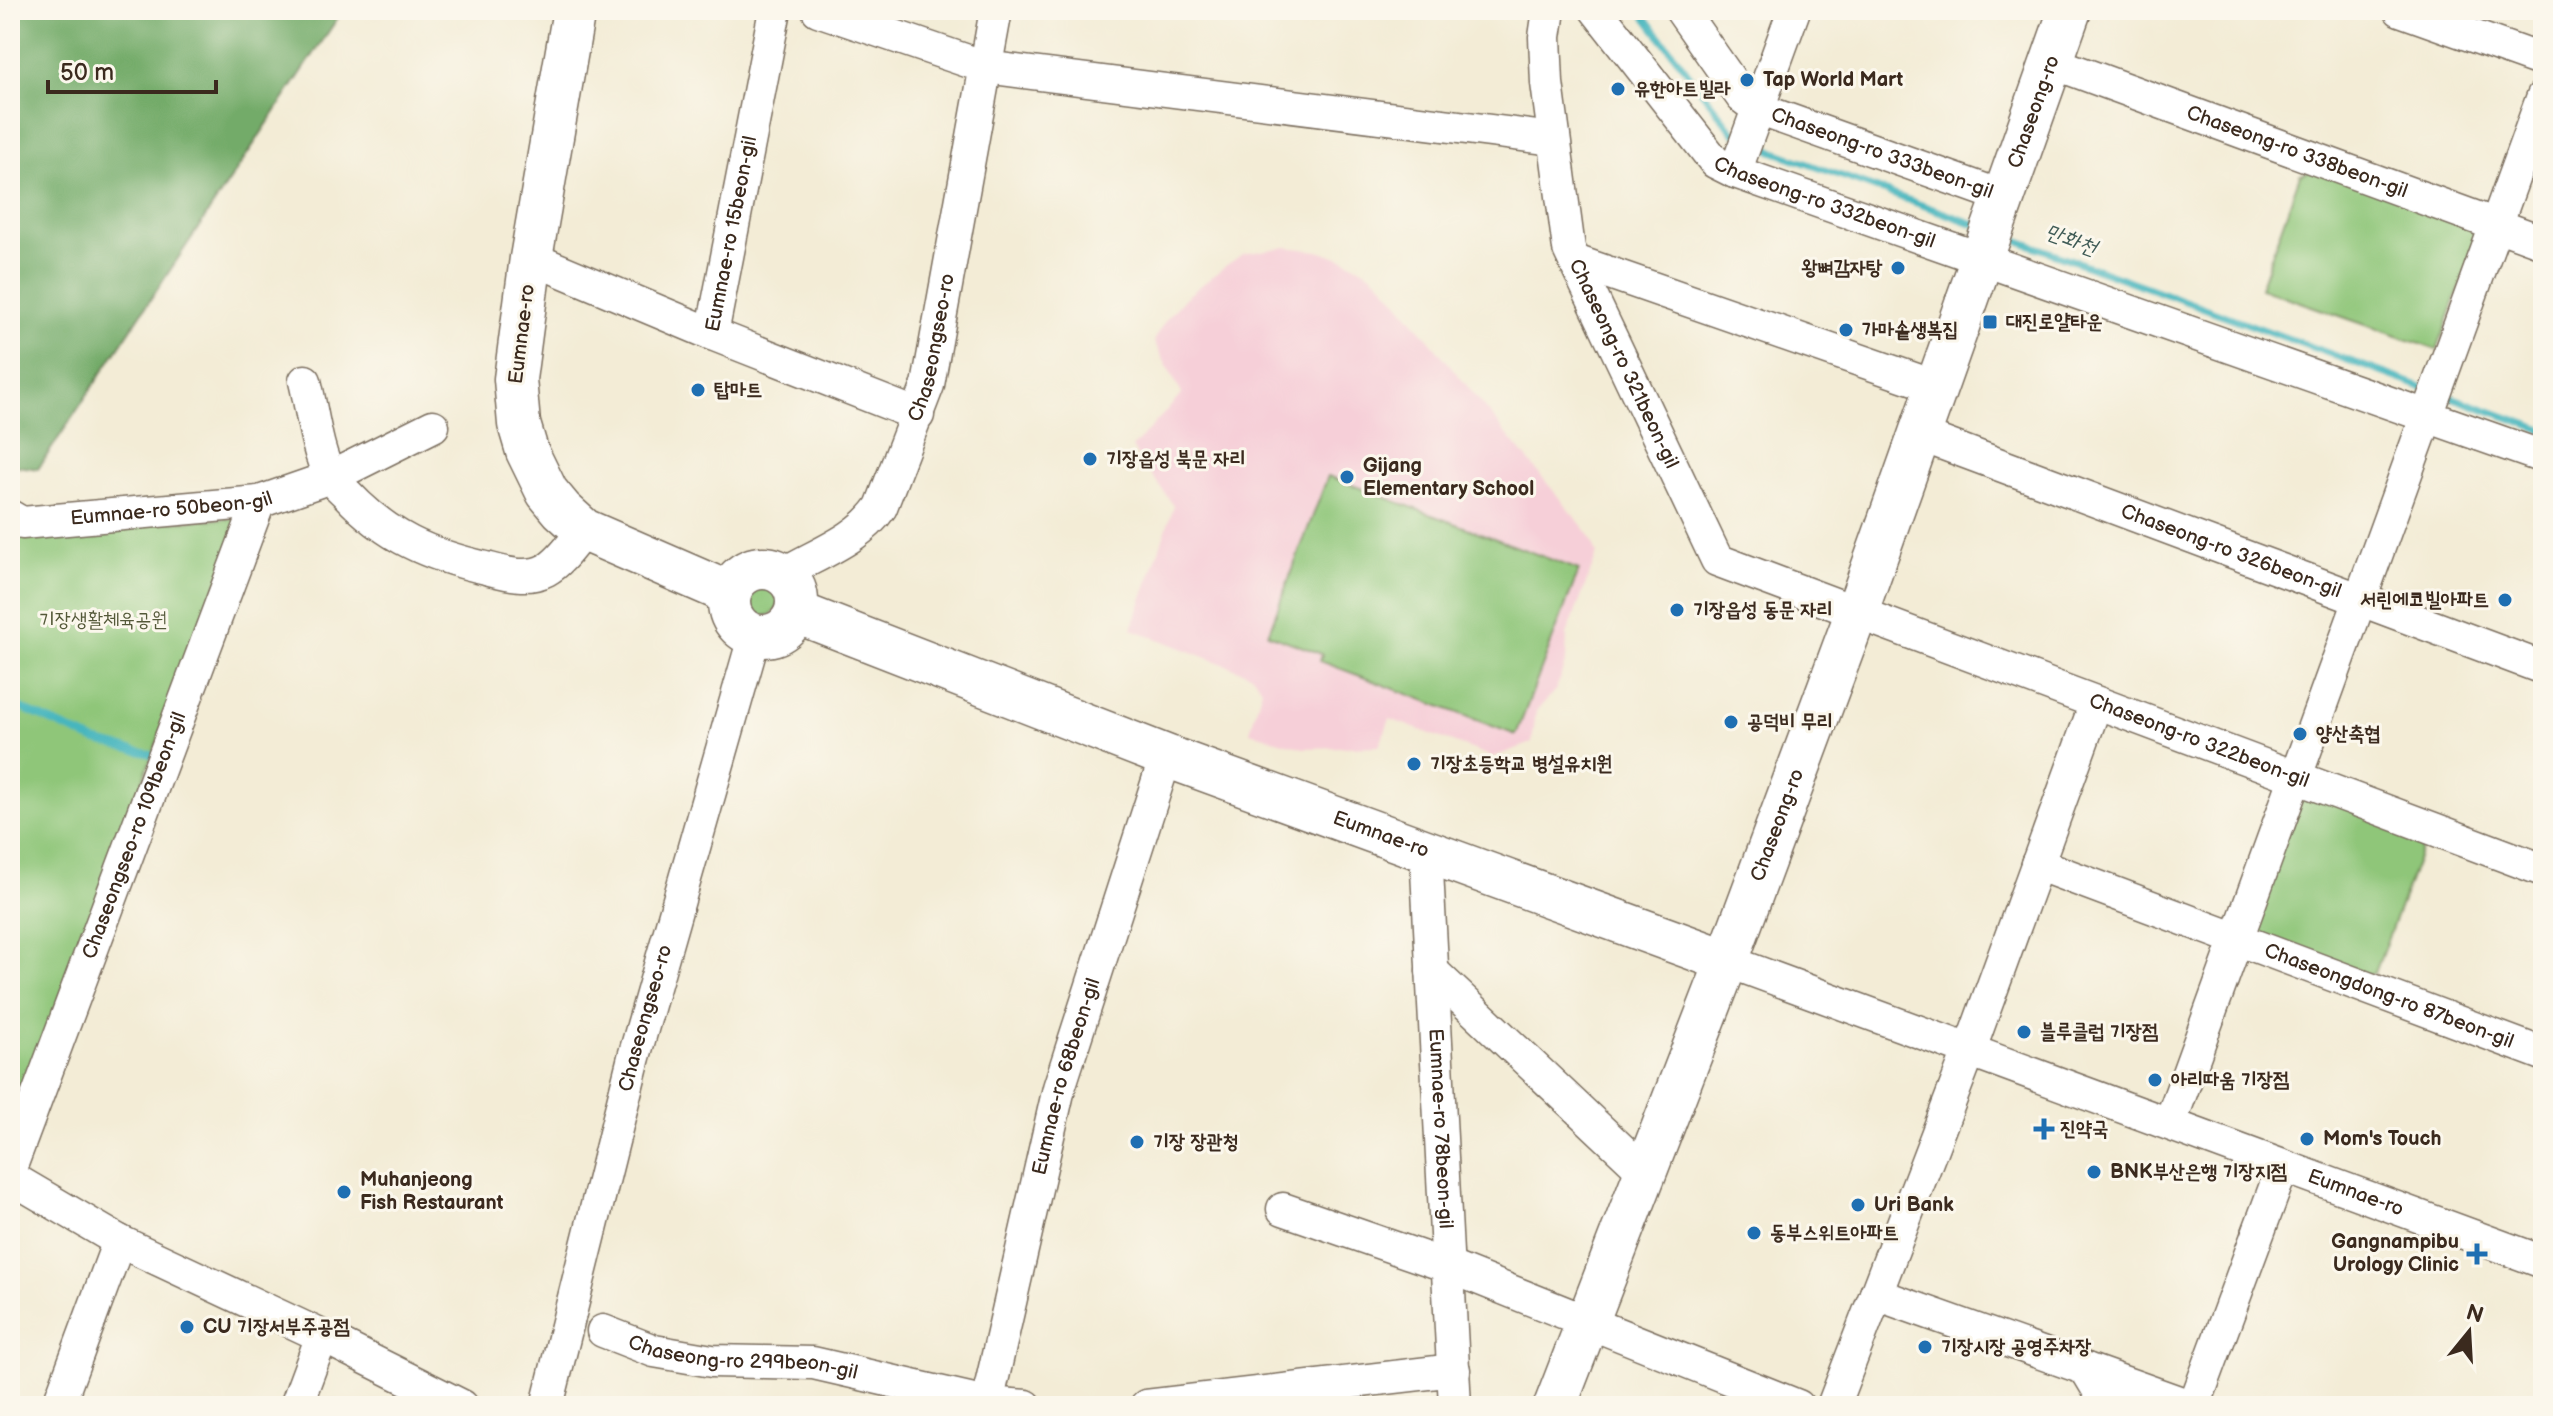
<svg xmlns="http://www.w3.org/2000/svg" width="2553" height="1416" viewBox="0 0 2553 1416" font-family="'Balsamiq Sans','Poor Story',sans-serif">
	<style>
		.built { fill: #f6cfd8 }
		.green { fill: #8fc679; stroke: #65784c; stroke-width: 2 }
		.forest { fill: #73ab69; stroke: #576a44; stroke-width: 2 }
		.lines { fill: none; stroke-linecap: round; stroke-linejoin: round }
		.stream { stroke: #47b6be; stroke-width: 7 }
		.minor-casing { stroke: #7b6e5e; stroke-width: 35 }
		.major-casing { stroke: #7b6e5e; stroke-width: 45 }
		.minor { stroke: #fff; stroke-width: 32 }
		.major { stroke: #fff; stroke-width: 42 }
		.poi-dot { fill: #1f6fb2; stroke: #fbf7ec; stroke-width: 3 }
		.labels { text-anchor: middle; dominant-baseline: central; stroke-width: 6; stroke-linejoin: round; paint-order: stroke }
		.poi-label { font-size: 20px; font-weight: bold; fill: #3b2a1e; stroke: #fbf7ec; text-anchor: start }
		.street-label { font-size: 20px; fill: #3b2a1e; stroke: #fbf7ec }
		.park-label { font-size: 20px; fill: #545939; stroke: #fbf7ec }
		.water-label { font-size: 22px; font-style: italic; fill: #3f5b56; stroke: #fbf7ec }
	</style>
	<rect width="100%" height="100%" fill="#fbf7ec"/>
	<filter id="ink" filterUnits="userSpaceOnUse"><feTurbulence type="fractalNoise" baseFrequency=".0125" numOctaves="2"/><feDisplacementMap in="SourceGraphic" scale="16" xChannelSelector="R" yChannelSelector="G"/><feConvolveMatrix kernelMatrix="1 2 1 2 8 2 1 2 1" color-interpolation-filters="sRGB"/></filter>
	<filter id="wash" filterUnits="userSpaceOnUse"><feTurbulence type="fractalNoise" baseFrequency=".006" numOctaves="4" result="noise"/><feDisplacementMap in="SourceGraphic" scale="32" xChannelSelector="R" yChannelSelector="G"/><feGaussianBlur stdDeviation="1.8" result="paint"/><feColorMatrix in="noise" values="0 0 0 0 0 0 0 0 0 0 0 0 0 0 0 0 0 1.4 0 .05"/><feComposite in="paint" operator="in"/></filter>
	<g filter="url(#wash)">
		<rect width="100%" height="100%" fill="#f3ecd6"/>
		<path class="built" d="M1286,247L1318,251L1345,259L1370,273L1385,286L1589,534L1597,554L1567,635L1566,660L1556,690L1536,711L1532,743L1493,757L1390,719L1379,746L1303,748L1250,732L1262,688L1252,675L1132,629L1174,506L1132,448L1182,394L1154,342L1157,335L1165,321L1185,298L1228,264L1243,254Z"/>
		<g class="green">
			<path d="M2318,168L2471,223L2476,243L2437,350L2260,288L2300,175Z"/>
			<path d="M1328,476L1579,570L1516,735L1320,661L1322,654L1268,634Z"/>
			<path d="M242,518L10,1131V529Z"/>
			<circle cx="764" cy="601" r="15"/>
			<path d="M2311,794L2413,831L2422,847L2375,973L2360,977L2260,943L2250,922L2295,801Z"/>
		</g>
		<path class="forest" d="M10,10H343L38,469L10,465Z"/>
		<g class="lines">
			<g class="stream">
				<path d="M1640,10L1733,132L1741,135"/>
				<path d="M1756,143L1775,152L1980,226"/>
				<path d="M2003,235L2427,389"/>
				<path d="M2443,394L2543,430"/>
				<path d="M10,703L95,741L154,755"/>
			</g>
		</g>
	</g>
	<g filter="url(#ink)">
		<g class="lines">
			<defs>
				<g id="minor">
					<path d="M818,10L985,67L1553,139"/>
					<path id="s1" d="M1549,10L1545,37L1547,83L1569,249L1717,560L2543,870"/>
					<path id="s2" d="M1596,10L1715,162L1735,172L2543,457"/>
					<path id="s3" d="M1681,10L1742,97L1758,109L2004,197"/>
					<path d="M2400,10L2543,61"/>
					<path id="s4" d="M2051,62L2543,242"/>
					<path d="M1735,172L1794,10"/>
					<path d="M531,258L712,334L918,415"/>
					<path d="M1575,261L1937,387"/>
					<path id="s5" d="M712,334L775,10"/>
					<path d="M305,381C312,409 316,450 330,476C334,482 342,489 347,494C387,537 429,555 486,568C505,573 527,580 546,570C561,562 573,543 584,530"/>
					<path id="s6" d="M1920,435L2543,668"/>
					<path id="s7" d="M10,516L22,523L259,502L331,477L433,426"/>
					<path id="s8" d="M783,574C816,554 859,540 881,507L928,385L996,10"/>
					<path id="s9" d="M1426,851L1455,1406"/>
					<path id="s10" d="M2037,864L2543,1054"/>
					<path id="s11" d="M1727,961L2543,1262"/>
					<path d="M1432,971L1645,1172"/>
					<path d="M2170,1123L2543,96"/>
					<path id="s12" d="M10,1169L259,502"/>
					<path d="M10,1177L119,1241L322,1336L462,1406"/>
					<path d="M1283,1209L1450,1267L1798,1406"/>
					<path d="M1876,1294L2190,1406"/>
					<path id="s13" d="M603,1331L654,1351L712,1361L813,1363L987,1403L1026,1406"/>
					<path d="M2086,1369L2108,1406"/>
					<path id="s14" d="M987,1403L1059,1088L1166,756"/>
					<path d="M58,1406L119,1241"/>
					<path d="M296,1406L322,1336"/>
					<path id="s15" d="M547,1406L634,1057L755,634"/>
					<path d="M1146,1406L1454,1370"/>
					<path d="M1833,1406L1970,1049L2096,703"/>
					<path d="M2194,1406L2283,1166"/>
				</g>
				<g id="major">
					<path d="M574,10L531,258L515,379L519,424L527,451L547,492L562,510L584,530L729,593"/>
					<circle cx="763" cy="602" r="34"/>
					<path id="s16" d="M796,612L1166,756L1727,961"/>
					<path id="s17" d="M1555,1406L1727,961L1856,614L2070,10"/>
				</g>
			</defs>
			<use href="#minor" class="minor-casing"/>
			<use href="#major" class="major-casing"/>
			<use href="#minor" class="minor"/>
			<use href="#major" class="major"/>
		</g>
	</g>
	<g class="poi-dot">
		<circle cx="1747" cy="80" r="8"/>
		<circle cx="1618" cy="89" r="8"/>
		<circle cx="1898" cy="268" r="8"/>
		<rect x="1982" y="314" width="16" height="16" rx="4"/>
		<circle cx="1846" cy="330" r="8"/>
		<circle cx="698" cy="390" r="8"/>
		<circle cx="1090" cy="459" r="8"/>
		<circle cx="1347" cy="477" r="8"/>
		<circle cx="2505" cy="600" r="8"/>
		<circle cx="1677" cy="610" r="8"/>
		<circle cx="1731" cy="722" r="8"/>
		<circle cx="2300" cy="734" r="8"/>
		<circle cx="1414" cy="764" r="8"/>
		<circle cx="2024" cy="1032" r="8"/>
		<circle cx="2155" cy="1080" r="8"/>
		<path d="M2040 1117h8v8h8v8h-8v8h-8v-8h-8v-8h8z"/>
		<circle cx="2307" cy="1139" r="8"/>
		<circle cx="1137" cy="1142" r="8"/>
		<circle cx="2094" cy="1172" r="8"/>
		<circle cx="344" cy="1192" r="8"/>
		<circle cx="1858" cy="1205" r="8"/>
		<circle cx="1754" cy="1233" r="8"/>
		<path d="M2473 1242h8v8h8v8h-8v8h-8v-8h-8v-8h8z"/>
		<circle cx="187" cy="1327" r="8"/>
		<circle cx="1925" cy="1347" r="8"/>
	</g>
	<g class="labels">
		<g class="poi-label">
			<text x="1763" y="80">Tap World Mart</text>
			<text x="1634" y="89">유한아트빌라</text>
			<text x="1882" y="268" text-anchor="end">왕뼈감자탕</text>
			<text x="2006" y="322">대진로얄타운</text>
			<text x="1862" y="330">가마솥생복집</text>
			<text x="714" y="390">탑마트</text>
			<text x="1106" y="459">기장읍성 북문 자리</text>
			<text x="1363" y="466">Gijang<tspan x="1363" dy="23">Elementary School</tspan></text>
			<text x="2489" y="600" text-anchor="end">서린에코빌아파트</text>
			<text x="1693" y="610">기장읍성 동문 자리</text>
			<text x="1747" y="722">공덕비 무리</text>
			<text x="2316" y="734">양산축협</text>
			<text x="1430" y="764">기장초등학교 병설유치원</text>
			<text x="2040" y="1032">블루클럽 기장점</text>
			<text x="2171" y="1080">아리따움 기장점</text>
			<text x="2060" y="1129">진약국</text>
			<text x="2323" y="1139">Mom's Touch</text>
			<text x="1153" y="1142">기장 장관청</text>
			<text x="2110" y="1172">BNK부산은행 기장지점</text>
			<text x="360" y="1180">Muhanjeong<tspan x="360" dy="23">Fish Restaurant</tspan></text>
			<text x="1874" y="1205">Uri Bank</text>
			<text x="1770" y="1233">동부스위트아파트</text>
			<text x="2459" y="1242" text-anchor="end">Gangnampibu<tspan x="2459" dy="23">Urology Clinic</tspan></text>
			<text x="203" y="1327">CU 기장서부주공점</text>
			<text x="1941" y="1347">기장시장 공영주차장</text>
		</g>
		<g class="street-label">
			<text stroke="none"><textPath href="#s17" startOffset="1380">Chaseong-ro</textPath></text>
			<text stroke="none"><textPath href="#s4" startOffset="262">Chaseong-ro 338beon-gil</textPath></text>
			<text stroke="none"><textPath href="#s3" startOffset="258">Chaseong-ro 333beon-gil</textPath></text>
			<text stroke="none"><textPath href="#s2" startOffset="310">Chaseong-ro 332beon-gil</textPath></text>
			<text stroke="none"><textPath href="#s5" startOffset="102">Eumnae-ro 15beon-gil</textPath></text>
			<text transform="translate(522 334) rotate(-83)">Eumnae-ro</text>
			<text stroke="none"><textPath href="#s8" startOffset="288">Chaseongseo-ro</textPath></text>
			<text stroke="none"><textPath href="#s1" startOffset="368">Chaseong-ro 321beon-gil</textPath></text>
			<text stroke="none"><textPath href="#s7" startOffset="164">Eumnae-ro 50beon-gil</textPath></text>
			<text stroke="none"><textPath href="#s6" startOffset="332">Chaseong-ro 326beon-gil</textPath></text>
			<text stroke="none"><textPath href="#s1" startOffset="1100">Chaseong-ro 322beon-gil</textPath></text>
			<text stroke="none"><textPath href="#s17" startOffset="622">Chaseong-ro</textPath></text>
			<text stroke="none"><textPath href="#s16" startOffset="626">Eumnae-ro</textPath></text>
			<text stroke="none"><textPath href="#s12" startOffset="356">Chaseongseo-ro 109beon-gil</textPath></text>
			<text stroke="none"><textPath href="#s10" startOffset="376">Chaseongdong-ro 87beon-gil</textPath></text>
			<text stroke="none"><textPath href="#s15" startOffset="400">Chaseongseo-ro</textPath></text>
			<text stroke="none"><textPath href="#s14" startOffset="336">Eumnae-ro 68beon-gil</textPath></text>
			<text stroke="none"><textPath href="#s9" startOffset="278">Eumnae-ro 78beon-gil</textPath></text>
			<text stroke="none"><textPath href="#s11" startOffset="670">Eumnae-ro</textPath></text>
			<text stroke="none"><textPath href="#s13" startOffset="144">Chaseong-ro 299beon-gil</textPath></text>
		</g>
		<g class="park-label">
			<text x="103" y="620">기장생활체육공원</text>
		</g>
		<g class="water-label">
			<text transform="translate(2071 240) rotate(20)">만화천</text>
		</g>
	</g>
	<rect width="2553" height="1416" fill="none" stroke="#fbf7ec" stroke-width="40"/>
	<g transform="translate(2469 1332) rotate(18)" stroke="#fbf7ec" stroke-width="6" paint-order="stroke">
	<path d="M0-6L14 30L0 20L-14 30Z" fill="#3b2a1e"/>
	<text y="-12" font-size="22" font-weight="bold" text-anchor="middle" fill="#3b2a1e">N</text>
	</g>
	<path d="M48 80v12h168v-12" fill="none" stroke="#3b2a1e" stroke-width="4"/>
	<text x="60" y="80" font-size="24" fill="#3b2a1e" stroke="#fbf7ec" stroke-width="6" paint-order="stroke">50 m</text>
</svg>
